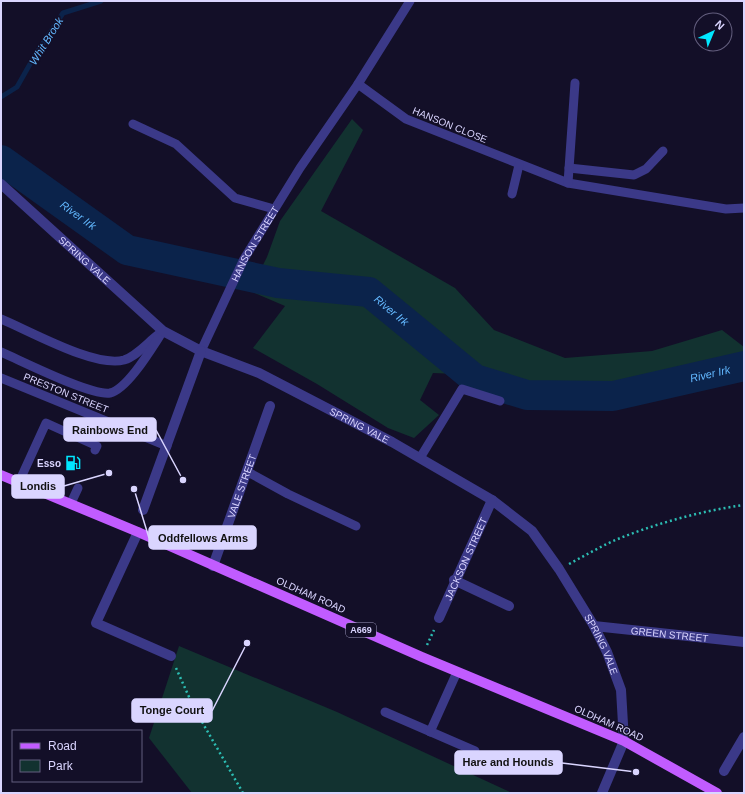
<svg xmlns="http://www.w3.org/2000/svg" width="745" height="794" viewBox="0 0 745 794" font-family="Helvetica,sans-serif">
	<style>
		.green { fill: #123230 }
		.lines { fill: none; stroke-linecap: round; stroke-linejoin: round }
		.stream { stroke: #0b234b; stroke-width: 5 }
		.river { stroke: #0b234b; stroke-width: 30 }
		.path { stroke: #2cbdb3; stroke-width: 2.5; stroke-dasharray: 2 3; stroke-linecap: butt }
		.lane { stroke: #3b3988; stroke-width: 9 }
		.street { stroke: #3b3988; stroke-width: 10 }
		.primary { stroke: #c15cff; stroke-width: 10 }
		.labels { text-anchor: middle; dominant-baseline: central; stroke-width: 3; stroke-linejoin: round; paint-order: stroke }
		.shield { fill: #130f28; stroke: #9e9abe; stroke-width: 1 }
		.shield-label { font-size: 9px; font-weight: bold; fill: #dad5ff }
		.street-label { font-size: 10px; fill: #dad5ff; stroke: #130f28 }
		.poi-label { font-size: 10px; font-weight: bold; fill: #dad5ff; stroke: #130f28; text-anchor: end }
		.water-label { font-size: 11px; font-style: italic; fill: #63b8ff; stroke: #130f28 }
		.leader { fill: none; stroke: #dad5ff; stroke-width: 1.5 }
		.callout-dot { fill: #dad5ff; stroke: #130f28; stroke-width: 1.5 }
		.callout { fill: #dad5ff; stroke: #dad5ff; stroke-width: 1.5 }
		.callout-label { font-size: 11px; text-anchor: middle; font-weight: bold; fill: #111 }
	</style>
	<rect width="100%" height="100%" fill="#130f28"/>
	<g class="green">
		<path d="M352,119L363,130L321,211L455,288L494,330L565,358L652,351L722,330L744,347V356L668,376L599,404L533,402L458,374L433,373L420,400L439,415L414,438L388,428L317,384L253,348L285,306L250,291L267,257L280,221Z"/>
		<path d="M179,646L337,712L512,793H192L149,738Z"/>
	</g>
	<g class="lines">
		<path class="stream" d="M1,97L17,87L34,57L63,13L101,1"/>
		<path class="river" id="s1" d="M1,160L127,250L278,283L369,292L475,379L527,395L613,396L744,366"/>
		<g class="path">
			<path d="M569,564C584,556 598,548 613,541C654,524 700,511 744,505"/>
			<path d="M427,645L434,630"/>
			<path d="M176,668L194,708L243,793"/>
		</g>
		<g class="lane">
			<path d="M358,84L406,119L568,183L726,209L744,208"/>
			<path d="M133,124L176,144L235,198L274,209"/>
			<path d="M569,168L634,175L646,169L663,151"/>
			<path d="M568,183L575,83"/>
			<path d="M512,194L519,165"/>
			<path d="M1,319C30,331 95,368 124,360C137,356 148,342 159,334"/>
			<path id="s2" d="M201,351L244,259L300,168L358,84L410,1"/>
			<path d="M1,352C22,361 91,396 110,393C128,389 153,346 163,331"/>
			<path d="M1,378L167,446"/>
			<path d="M420,458L462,389L500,401"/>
			<path d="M248,472L288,494L356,526"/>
			<path d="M19,482L46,423L97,446L95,450"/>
			<path d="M71,503L78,488"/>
			<path d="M385,712L475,751"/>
			<path d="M430,732L457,672"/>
		</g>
		<g class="street">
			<path id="s3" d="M1,184L163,331L201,351L259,373L392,442L492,500L532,531L559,569L594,626L607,652L621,690L624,741L602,793"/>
			<path d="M143,510L201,351"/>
			<path d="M138,532L96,623L171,656"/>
			<path id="s4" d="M213,566L270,406"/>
			<path d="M454,580L509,606"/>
			<path id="s5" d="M439,618L492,500"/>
			<path id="s6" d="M594,626L744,642"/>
			<path d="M724,771L744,737"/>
		</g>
		<path class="primary" d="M1,475L138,532L422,657L624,741L717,793"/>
	</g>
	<defs>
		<symbol id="fuel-bare" viewBox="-9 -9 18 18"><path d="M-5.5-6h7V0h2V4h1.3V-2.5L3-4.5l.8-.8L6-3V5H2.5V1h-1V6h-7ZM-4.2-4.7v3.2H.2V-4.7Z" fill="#01e7ff" stroke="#130f28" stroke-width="2.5" paint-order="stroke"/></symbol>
	</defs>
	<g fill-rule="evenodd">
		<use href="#fuel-bare" x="62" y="452" width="22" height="22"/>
	</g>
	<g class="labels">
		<rect class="shield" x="346" y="623" width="30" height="14" rx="3"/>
		<g class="shield-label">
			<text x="361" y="630">A669</text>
		</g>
		<g class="street-label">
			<text transform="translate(450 125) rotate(22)">HANSON CLOSE</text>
			<text stroke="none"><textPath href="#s2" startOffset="120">HANSON STREET</textPath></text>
			<text stroke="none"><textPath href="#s3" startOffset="113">SPRING VALE</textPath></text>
			<text transform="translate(66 393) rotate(22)">PRESTON STREET</text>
			<text stroke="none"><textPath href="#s3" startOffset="437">SPRING VALE</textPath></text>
			<text stroke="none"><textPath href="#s4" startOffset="85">VALE STREET</textPath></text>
			<text stroke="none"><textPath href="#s5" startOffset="65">JACKSON STREET</textPath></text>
			<text transform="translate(311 595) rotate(24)">OLDHAM ROAD</text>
			<text stroke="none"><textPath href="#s6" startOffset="76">GREEN STREET</textPath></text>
			<text stroke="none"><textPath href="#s3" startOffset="773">SPRING VALE</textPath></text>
			<text transform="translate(609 723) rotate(24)">OLDHAM ROAD</text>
		</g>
		<g class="poi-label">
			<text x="61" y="463">Esso</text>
		</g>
		<g class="water-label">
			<text transform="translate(46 41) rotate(-58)">Whit Brook</text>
			<text stroke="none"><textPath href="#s1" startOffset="95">River Irk</textPath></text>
			<text stroke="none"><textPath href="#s1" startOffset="430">River Irk</textPath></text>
			<text stroke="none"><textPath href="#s1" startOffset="778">River Irk</textPath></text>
		</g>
	</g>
	<path class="leader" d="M183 480L156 430M109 473L64 486M134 489L149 538M247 643L212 711M636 772L562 763"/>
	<g class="callout-dot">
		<circle cx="183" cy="480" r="4"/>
		<circle cx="109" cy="473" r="4"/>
		<circle cx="134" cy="489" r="4"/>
		<circle cx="247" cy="643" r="4"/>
		<circle cx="636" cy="772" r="4"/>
	</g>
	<g class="callout">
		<rect x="64" y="418" width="92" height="23" rx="4"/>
		<rect x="12" y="475" width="52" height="23" rx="4"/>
		<rect x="149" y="526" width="107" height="23" rx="4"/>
		<rect x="132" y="699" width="80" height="23" rx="4"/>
		<rect x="455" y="751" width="107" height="23" rx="4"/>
	</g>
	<g class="callout-label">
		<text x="110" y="434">Rainbows End</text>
		<text x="38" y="490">Londis</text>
		<text x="203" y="542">Oddfellows Arms</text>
		<text x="172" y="714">Tonge Court</text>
		<text x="508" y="766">Hare and Hounds</text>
	</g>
	<rect width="745" height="794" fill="none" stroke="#dad5ff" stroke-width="4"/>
	<rect x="12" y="730" width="130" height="52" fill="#130f28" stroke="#635e7e"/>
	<rect x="20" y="743" width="20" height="6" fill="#c15cff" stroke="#635e7e"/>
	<text x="48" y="750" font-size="12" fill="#dad5ff">Road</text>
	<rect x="20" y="760" width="20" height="12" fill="#123230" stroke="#635e7e"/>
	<text x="48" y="770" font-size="12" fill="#dad5ff">Park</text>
	<g transform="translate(713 32) rotate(44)"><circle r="19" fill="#130f28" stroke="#635e7e"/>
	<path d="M0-3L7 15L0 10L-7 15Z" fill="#01e7ff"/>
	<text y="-6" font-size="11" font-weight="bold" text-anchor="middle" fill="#dad5ff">N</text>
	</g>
</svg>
